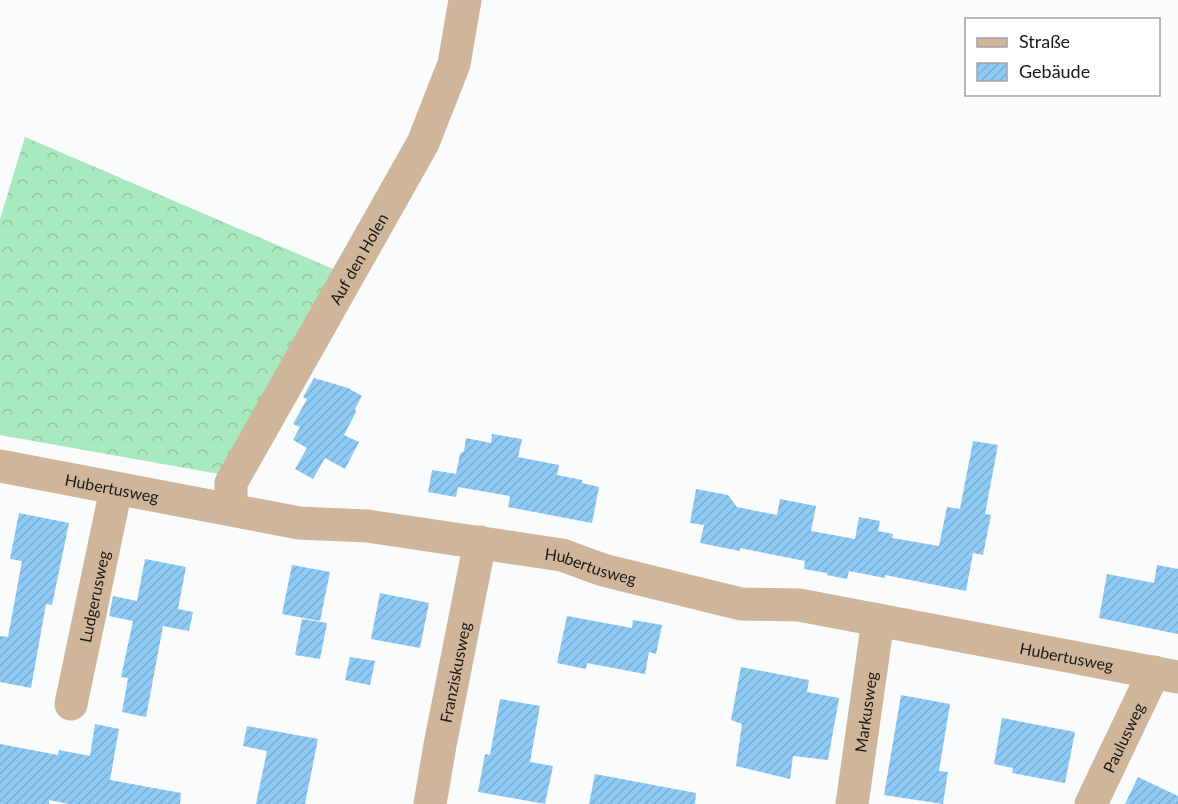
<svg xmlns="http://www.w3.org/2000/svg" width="1178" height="804" viewBox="0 0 1178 804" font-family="Lato,sans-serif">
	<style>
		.forest { fill: url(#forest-crowns) }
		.building { fill: url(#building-hatch) }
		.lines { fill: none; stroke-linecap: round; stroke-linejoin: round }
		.minor { stroke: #cfb599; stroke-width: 33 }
		.labels { text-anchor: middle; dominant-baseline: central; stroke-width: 4.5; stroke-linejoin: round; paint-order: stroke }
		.street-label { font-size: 16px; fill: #181919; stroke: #fff }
	</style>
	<defs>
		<pattern id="forest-crowns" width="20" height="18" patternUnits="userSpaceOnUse" patternTransform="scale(1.5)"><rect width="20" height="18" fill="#a8e9c0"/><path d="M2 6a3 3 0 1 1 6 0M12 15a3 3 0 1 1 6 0" fill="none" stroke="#90c7a4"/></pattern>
		<pattern id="building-hatch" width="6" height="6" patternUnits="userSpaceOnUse" patternTransform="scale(1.5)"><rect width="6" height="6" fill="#8fcaf4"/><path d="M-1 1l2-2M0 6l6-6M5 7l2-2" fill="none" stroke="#7badd1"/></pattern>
	</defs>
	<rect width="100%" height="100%" fill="#f9fbfd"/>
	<path class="forest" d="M25,137L338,271L219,474L0,435V219Z"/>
	<g class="building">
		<path d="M314,378L348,388L362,396L355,409L356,412L344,435L359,442L345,469L325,458L313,479L295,469L307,448L293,440L300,427L293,424L307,399L303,397Z"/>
		<path d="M492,434L522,439L518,457L559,465L557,475L582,480V483L599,487L592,523L508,507L510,496L458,487L456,497L428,492L432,470L456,474L460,454L464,451L466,438L491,443Z"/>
		<path d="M973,441L998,445L985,514L991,515L983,555L973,553L966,591L885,575V578L849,571L847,579L827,575V573L804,569L805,561L740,548V551L700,543L704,525L690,523L696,489L728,495L737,507L777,515L780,499L816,506L811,531L855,539L859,517L880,521L878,531L893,534L892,538L939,546L947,507L960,509Z"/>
		<path d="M19,513L69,523L52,605L46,604L31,688L0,682V636L8,637L22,561L10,559Z"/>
		<path d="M145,559L186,567L178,609L193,612L189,631L163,626L146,717L122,712L128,678L121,677L133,621L109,616L113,596L137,601Z"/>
		<path d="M292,565L330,572L320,621L282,614Z"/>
		<path d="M1157,565L1178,569V634L1099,618L1107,574L1154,583Z"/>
		<path d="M380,593L429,603L420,648L371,639Z"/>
		<path d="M567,616L632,628L633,620L662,625L656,654L649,652L645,674L587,663L586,669L557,663Z"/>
		<path d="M302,619L327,623L320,659L295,655Z"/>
		<path d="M350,657L375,661L370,685L345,680Z"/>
		<path d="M741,667L809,680L807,692L839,698L828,760L793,756L790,779L736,766L742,724L731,720Z"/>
		<path d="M901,695L950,704L939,771L948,772L943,804L884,795Z"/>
		<path d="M500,699L540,706L530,762L553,766L545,804L478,792L485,754L490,755Z"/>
		<path d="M1002,718L1075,732L1065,783L1012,773L1013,768L994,764Z"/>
		<path d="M95,724L119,729L110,780L181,793L180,804H69L49,800V804H0V744L58,755L59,750L90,756Z"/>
		<path d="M247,726L318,739L305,804H256L267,751L243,746Z"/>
		<path d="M595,774L696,793L695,804H589Z"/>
		<path d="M1138,777L1178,796V804H1125Z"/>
	</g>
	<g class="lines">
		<g class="minor">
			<path id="s1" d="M0,466L299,523L367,526L562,555L603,570L741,604L799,605L1178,677"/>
			<path id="s2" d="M231,509V483L423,143L454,64L465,0"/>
			<path id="s3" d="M71,704L116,489"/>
			<path id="s4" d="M430,804L440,745L480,542"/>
			<path id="s5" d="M852,804L878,620"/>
			<path id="s6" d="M1091,804L1154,672"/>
		</g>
	</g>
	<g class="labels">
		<g class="street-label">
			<text stroke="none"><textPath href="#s2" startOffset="284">Auf den Holen</textPath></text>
			<text stroke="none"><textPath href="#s1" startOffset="114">Hubertusweg</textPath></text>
			<text stroke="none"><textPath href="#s1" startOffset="600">Hubertusweg</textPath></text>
			<text stroke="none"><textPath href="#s3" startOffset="110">Ludgerusweg</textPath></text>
			<text stroke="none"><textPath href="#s1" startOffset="1086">Hubertusweg</textPath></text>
			<text stroke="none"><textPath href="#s4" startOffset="134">Franziskusweg</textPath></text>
			<text stroke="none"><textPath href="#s5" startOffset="93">Markusweg</textPath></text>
			<text stroke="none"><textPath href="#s6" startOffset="74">Paulusweg</textPath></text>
		</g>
	</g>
	<rect x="965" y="18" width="195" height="78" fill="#ffffff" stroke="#a3a3a3" stroke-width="1.5"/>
	<rect x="977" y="38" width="30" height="9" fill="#cfb599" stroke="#a3a3a3" stroke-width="1.5"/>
	<text x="1019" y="48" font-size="18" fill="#181919">Straße</text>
	<rect x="977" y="63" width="30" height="18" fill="url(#building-hatch)" stroke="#a3a3a3" stroke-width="1.5"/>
	<text x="1019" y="78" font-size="18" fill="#181919">Gebäude</text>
</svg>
